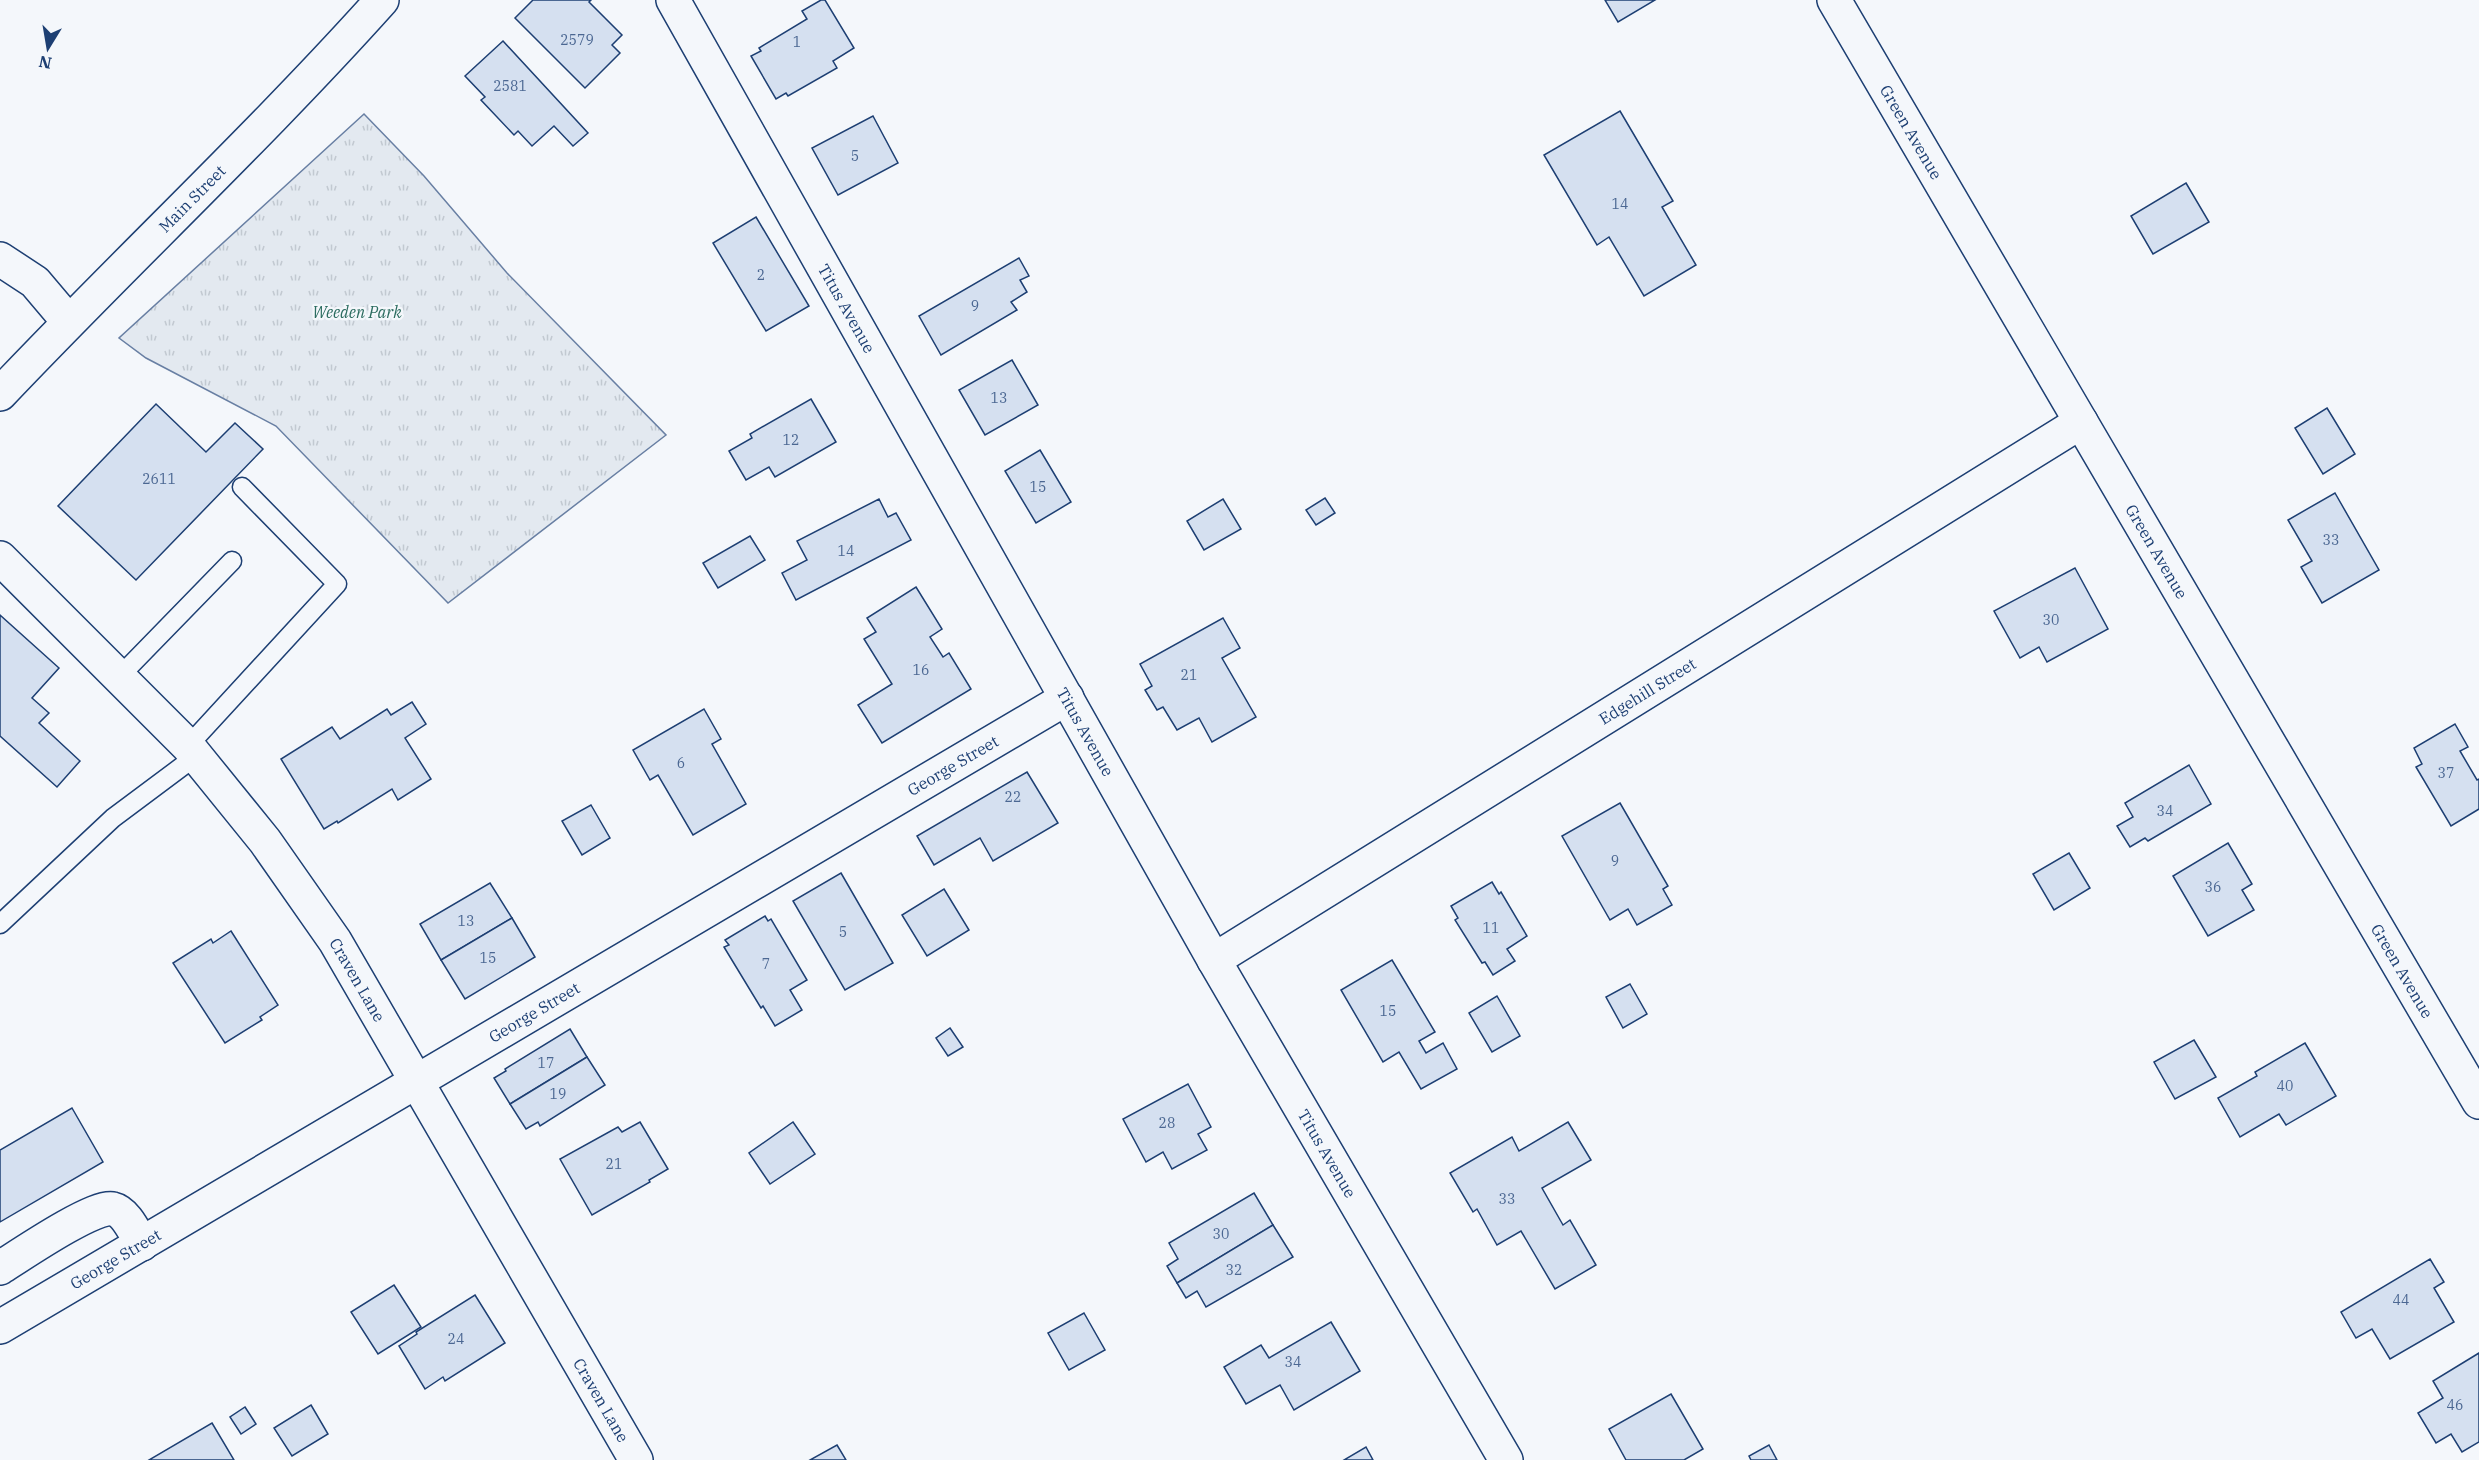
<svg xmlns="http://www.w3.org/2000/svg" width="2479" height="1460" viewBox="0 0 2479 1460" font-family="'IBM Plex Serif',serif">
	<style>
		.park { fill: url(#park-tufts); stroke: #687fa3; stroke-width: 1.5 }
		.building { fill: #d5e0f0; stroke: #1d3f73; stroke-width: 1.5 }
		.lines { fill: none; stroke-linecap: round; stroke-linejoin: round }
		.lane-casing { stroke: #1d3f73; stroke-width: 21 }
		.street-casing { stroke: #1d3f73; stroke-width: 36 }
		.highway-casing { stroke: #1d3f73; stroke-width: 36 }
		.lane { stroke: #f4f7fb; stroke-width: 18 }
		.street { stroke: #f4f7fb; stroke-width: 33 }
		.highway { stroke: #f4f7fb; stroke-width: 33 }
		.labels { text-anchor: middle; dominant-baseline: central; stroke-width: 4.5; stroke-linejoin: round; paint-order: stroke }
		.number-label { font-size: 14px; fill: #4b6792 }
		.street-label { font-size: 16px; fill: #1d3f73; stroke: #f4f7fb }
		.park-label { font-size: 16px; font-style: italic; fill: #2c6c60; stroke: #f4f7fb }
	</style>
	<defs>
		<pattern id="park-tufts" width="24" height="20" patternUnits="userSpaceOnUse" patternTransform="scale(1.5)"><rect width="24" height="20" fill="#e3e9f0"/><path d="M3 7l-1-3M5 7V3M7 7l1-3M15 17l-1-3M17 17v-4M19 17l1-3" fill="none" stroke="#c2c9d1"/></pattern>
	</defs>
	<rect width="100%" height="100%" fill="#f4f7fb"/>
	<path class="park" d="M364,114L424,176L507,273L666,435L448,603L276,426L146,358L119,338Z"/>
	<g class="building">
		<path d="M533,0H591L589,2L622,35L612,45L620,53L585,88L515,18Z"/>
		<path d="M821,0H825L854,48L833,61L837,68L788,96L786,93L776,99L751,56L761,51L759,48L807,19L802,11Z"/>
		<path d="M1605,0H1655L1618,22Z"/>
		<path d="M503,41L588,133L573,146L554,126L532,146L518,131L514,135L481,100L485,97L465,76Z"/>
		<path d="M1620,111L1673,201L1662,207L1696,265L1644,296L1609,237L1597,245L1544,155Z"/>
		<path d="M873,116L898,163L838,195L812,148Z"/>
		<path d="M2186,183L2209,222L2153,254L2131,216Z"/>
		<path d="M756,217L809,306L766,331L713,243Z"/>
		<path d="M1019,258L1029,276L1020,280L1027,292L1011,302L1017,310L941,355L919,316Z"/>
		<path d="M1012,360L1038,405L985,435L959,390Z"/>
		<path d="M811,399L836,442L775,477L769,467L746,480L729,451L752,438L750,434Z"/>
		<path d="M156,404L206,452L235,423L263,449L136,580L58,506Z"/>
		<path d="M2327,408L2355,454L2323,474L2295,428Z"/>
		<path d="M1040,450L1071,502L1036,523L1005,471Z"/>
		<path d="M2335,493L2379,570L2322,603L2301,567L2312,561L2288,520Z"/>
		<path d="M1325,498L1335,513L1316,525L1306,510Z"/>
		<path d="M879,499L888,517L896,513L911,540L796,600L782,573L807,560L797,541Z"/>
		<path d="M1223,499L1241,529L1204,550L1187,521Z"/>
		<path d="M750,536L765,560L718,588L703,563Z"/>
		<path d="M2075,568L2108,629L2047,662L2039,647L2020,658L1994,611Z"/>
		<path d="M916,587L942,629L930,637L943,657L949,653L971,689L882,743L858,705L892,684L864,639L876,632L867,618Z"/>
		<path d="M0,615L59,668L32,698L49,713L39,723L80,761L57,787L0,736Z"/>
		<path d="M1223,618L1240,648L1222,658L1256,717L1212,742L1199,718L1177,730L1163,707L1157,710L1145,690L1152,686L1140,664Z"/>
		<path d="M412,702L426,724L405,738L431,779L398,800L392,789L338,823L337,821L324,829L281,759L332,727L340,739L387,709L391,715Z"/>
		<path d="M704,709L721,739L712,744L746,804L693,835L658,775L650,780L633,750Z"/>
		<path d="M2455,724L2468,747L2460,751L2477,780L2479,779V809L2451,826L2416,767L2422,764L2414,748Z"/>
		<path d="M2189,765L2211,804L2148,841L2145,838L2130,847L2117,826L2133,817L2125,803Z"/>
		<path d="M1027,772L1058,823L993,861L980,838L934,865L917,836Z"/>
		<path d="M1620,803L1668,886L1663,889L1672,905L1637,925L1628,909L1610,920L1562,836Z"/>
		<path d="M591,805L610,838L582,855L562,821Z"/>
		<path d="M2228,843L2252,884L2242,890L2254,910L2208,936L2173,876Z"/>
		<path d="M2069,853L2090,888L2054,910L2033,874Z"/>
		<path d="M841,873L893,963L845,990L793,901Z"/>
		<path d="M1492,882L1499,894L1501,892L1527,936L1507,949L1515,961L1493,975L1485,962L1482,963L1455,920L1458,918L1451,906Z"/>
		<path d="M490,883L512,918L441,960L420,924Z"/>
		<path d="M944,889L969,930L927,956L902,915Z"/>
		<path d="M765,916L768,921L771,919L807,980L790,990L802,1010L775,1026L763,1006L761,1008L724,947L729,945L725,940Z"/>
		<path d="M512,918L535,957L465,999L441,960Z"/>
		<path d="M231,931L278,1005L260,1017L262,1020L225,1043L173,963L211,939L213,943Z"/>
		<path d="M1392,960L1435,1032L1419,1041L1426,1053L1443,1043L1457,1069L1421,1089L1399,1052L1383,1062L1341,990Z"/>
		<path d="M1630,984L1647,1014L1623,1028L1606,997Z"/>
		<path d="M1497,996L1520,1036L1492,1052L1469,1013Z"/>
		<path d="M950,1028L963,1047L948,1056L936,1038Z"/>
		<path d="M570,1029L587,1057L510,1104L494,1078L506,1071L505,1069Z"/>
		<path d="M2194,1040L2216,1077L2175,1099L2154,1062Z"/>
		<path d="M2305,1043L2336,1096L2286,1125L2279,1114L2240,1137L2218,1098L2257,1076L2255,1072Z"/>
		<path d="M587,1057L605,1085L540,1126L538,1122L526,1129L510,1104Z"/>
		<path d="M1188,1084L1211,1127L1198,1134L1207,1150L1172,1169L1163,1152L1146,1162L1123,1119Z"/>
		<path d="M72,1108L103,1162L0,1222V1150Z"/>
		<path d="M640,1122L668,1169L649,1180L650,1182L592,1215L560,1159L618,1127L622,1132Z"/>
		<path d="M793,1122L815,1154L770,1184L749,1153Z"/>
		<path d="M1568,1122L1591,1160L1542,1188L1563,1225L1570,1220L1596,1265L1555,1289L1521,1231L1497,1245L1477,1209L1473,1212L1450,1173L1512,1137L1519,1151Z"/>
		<path d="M1254,1193L1273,1225L1177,1283L1167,1266L1178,1259L1169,1243Z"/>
		<path d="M1273,1225L1293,1257L1206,1307L1197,1291L1186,1298L1177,1283Z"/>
		<path d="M2430,1259L2444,1282L2434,1288L2454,1322L2390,1359L2372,1329L2356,1338L2341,1312Z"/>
		<path d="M394,1285L421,1327L378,1354L351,1312Z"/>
		<path d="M475,1295L505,1343L445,1381L443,1377L425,1389L399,1346L417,1334L416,1332Z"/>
		<path d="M1084,1313L1105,1350L1069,1370L1048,1333Z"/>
		<path d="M1331,1322L1360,1371L1294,1410L1280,1385L1246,1404L1224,1367L1261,1345L1269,1358Z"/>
		<path d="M2479,1353V1442L2462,1452L2451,1434L2436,1443L2418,1413L2443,1398L2433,1381Z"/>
		<path d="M1671,1394L1703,1449L1684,1460H1626L1609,1429Z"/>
		<path d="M311,1405L328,1434L292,1456L274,1428Z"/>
		<path d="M245,1407L256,1424L241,1434L230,1417Z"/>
		<path d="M212,1423L234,1460H149Z"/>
		<path d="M837,1445L846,1460H810Z"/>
		<path d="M1769,1445L1777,1460H1751L1749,1456Z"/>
		<path d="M1366,1447L1373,1460H1344Z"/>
	</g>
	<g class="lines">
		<defs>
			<g id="lane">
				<path d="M119,677L232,561"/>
				<path d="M188,746L337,584L242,487"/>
				<path d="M0,924L113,818L196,756"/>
			</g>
			<g id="street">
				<path id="s1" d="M673,0L1214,960L1506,1460"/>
				<path id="s2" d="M1834,0L2479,1102"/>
				<path d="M0,259L35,282L68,321"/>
				<path id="s3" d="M0,558L188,746L265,841L335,941L636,1460"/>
				<path id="s4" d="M1214,960L2081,422"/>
				<path d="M0,1268C19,1256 95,1204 113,1209C126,1212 135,1233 142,1244"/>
				<path id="s5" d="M0,1327L1067,698"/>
			</g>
			<g id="highway">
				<path id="s6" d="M0,394C126,261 260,136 382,0"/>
			</g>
		</defs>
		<use href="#lane" class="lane-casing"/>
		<use href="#street" class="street-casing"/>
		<use href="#highway" class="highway-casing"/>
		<use href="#lane" class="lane"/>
		<use href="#street" class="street"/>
		<use href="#highway" class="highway"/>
	</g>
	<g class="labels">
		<g class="number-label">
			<text x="577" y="40">2579</text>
			<text x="797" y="42">1</text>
			<text x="510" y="86">2581</text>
			<text x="855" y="156">5</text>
			<text x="1620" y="204">14</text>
			<text x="761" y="275">2</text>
			<text x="975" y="306">9</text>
			<text x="999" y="398">13</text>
			<text x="791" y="440">12</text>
			<text x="159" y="479">2611</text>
			<text x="1038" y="487">15</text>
			<text x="2331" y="540">33</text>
			<text x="846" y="551">14</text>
			<text x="2051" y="620">30</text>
			<text x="921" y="670">16</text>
			<text x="1189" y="675">21</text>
			<text x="681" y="763">6</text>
			<text x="2446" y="773">37</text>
			<text x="1013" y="797">22</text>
			<text x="2165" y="811">34</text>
			<text x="1615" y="861">9</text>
			<text x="2213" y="887">36</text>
			<text x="466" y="921">13</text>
			<text x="1491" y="928">11</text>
			<text x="843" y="932">5</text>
			<text x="488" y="958">15</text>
			<text x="766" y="964">7</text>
			<text x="1388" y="1011">15</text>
			<text x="546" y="1063">17</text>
			<text x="2285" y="1086">40</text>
			<text x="558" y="1094">19</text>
			<text x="1167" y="1123">28</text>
			<text x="614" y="1164">21</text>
			<text x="1507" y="1199">33</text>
			<text x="1221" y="1234">30</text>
			<text x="1234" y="1270">32</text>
			<text x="2401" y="1300">44</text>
			<text x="456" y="1339">24</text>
			<text x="1293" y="1362">34</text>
			<text x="2455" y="1405">46</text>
		</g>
		<g class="street-label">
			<text stroke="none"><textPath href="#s2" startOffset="153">Green Avenue</textPath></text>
			<text stroke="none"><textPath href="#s6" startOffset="274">Main Street</textPath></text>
			<text stroke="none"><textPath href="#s1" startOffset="354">Titus Avenue</textPath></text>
			<text stroke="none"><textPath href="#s2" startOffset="639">Green Avenue</textPath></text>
			<text stroke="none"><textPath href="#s4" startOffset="510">Edgehill Street</textPath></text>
			<text stroke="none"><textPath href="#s1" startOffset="840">Titus Avenue</textPath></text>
			<text stroke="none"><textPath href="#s5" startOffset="1106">George Street</textPath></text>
			<text stroke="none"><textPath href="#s2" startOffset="1125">Green Avenue</textPath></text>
			<text stroke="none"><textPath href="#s3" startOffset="555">Craven Lane</textPath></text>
			<text stroke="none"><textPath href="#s5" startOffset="620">George Street</textPath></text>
			<text stroke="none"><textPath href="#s1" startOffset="1326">Titus Avenue</textPath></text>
			<text stroke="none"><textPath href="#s5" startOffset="134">George Street</textPath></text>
			<text stroke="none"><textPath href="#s3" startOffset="1041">Craven Lane</textPath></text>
		</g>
		<g class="park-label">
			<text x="357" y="312">Weeden Park</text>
		</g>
	</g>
	<g transform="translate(48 48) rotate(191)" stroke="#f4f7fb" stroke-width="4.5" paint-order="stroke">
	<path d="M0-4.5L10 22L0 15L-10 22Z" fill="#1d3f73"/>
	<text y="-9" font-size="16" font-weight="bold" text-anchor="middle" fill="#1d3f73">N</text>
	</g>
</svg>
